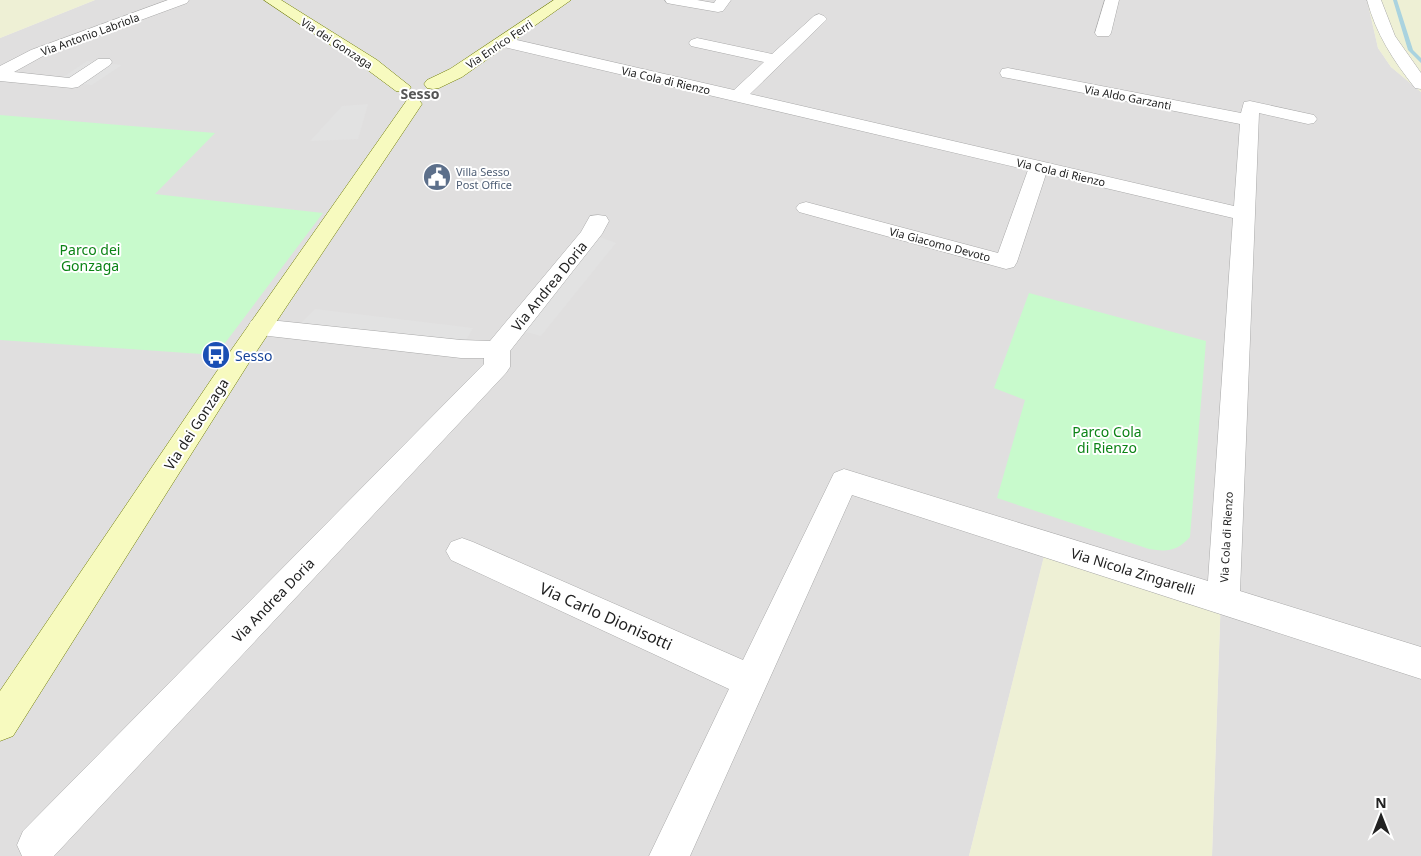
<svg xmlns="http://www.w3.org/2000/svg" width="1421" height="856" viewBox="0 0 1421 856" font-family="'Noto Sans',sans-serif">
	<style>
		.residential { fill: #e0dfdf }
		.farmland { fill: #eef0d5 }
		.park { fill: #c8facc }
		.parking { fill: #e2e2e2 }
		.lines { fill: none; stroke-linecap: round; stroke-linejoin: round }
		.stream { fill: #aad3df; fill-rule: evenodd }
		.street-casing { stroke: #a9a9a9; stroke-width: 1 }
		.secondary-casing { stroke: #707d05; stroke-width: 1 }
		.street { fill: #fff; fill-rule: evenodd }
		.secondary { fill: #f7fabf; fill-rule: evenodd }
		.labels { text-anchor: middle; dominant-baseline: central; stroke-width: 4; stroke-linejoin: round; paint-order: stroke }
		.far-street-label { font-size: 11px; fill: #222; stroke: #fff }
		.far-service-label { font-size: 11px; fill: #4e5e75; stroke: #fff; text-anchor: start }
		.far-quarter-label { font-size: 14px; font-weight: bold; fill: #555; stroke: #fff }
		.park-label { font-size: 14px; fill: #0c8416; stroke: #fff }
		.street-label { font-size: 14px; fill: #222; stroke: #fff }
		.transit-label { font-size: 14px; fill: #164399; stroke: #fff; text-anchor: start }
		.near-street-label { font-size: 16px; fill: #222; stroke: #fff }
	</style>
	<rect width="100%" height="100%" fill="#f2efe9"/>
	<path class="residential" d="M95,0H1367L1378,48L1391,67L1421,92V856H1212L1221,594L1048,541L969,856H0V38Z"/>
	<g class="farmland">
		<path d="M0,0H95L0,38Z"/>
		<path d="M1367,0H1421V92L1391,67L1378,48Z"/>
		<path d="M1048,540L1221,594L1212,856H969Z"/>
	</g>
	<g class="park">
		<path d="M0,115L215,133L155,194L323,213L216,355L0,340Z"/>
		<path d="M1029,293L1206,341L1190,537C1177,551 1168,552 1149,549L997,498L1025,400L994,388Z"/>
	</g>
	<g class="parking">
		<path d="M87,61L122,65L92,85L57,81Z"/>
		<path d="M368,104L358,139L310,141L342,106Z"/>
		<path d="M591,234L616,243L541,336L515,329Z"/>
		<path d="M315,309L473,328L461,349L293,331Z"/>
	</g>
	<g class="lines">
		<path class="stream" d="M1393,0H1397L1413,50L1421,58V63L1408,50Z"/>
		<defs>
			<g id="street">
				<path d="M168,0H189L187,3L43,56L14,72L69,78L98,59H110L112,62L110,65L78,87L72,88L0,81V66L31,50Z"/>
				<path d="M665,0H697L714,3L716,0H731L723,11L718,12L672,4L667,3Z"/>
				<path d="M1105,0H1119L1111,33L1109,36H1097L1095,33Z"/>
				<path d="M1367,0H1381L1395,36L1421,73V89L1415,88C1393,60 1376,34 1367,0Z"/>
				<path d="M819,14L824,16L827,19L824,22L750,94L1234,206L1240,124L1008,78L1002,77L1000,73L1002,69L1008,68L1241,113L1244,102L1250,101L1314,115L1317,119L1314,123L1308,124L1259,113L1240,591L1421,647V679L852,495L690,856H649L729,689L451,560L446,551L451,542L462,538L473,542L743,660L834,473L844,469L1208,581L1233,218L1046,174L1017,262L1014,267L1006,269L799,212L796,208L799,204L806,202L998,253L1028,170L504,47L498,45L496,42L498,39L504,37L734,90L764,62L691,46L689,43L691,40L697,38L772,54L814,16Z"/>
				<path d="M598,215L606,216L609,221L602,234L510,351V367L506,373L54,856H22L17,845L23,831L484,364V358H461L260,335L251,333L248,327L251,321L260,319L461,340L490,341L581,232L590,216Z"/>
			</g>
			<g id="secondary">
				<path d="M264,0H281L377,60L411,87L408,91L402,92L396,91L365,68Z"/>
				<path d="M554,0H571L462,77L439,88L433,89L427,88L424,84L427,80L450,69Z"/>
				<path d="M413,99L419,100L422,104L250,361L13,736L0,741V691L232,349L407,100Z"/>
			</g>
		</defs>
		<use href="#street" class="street-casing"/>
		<use href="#secondary" class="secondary-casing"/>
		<use href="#street" class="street"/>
		<use href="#secondary" class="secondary"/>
	</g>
	<defs>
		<symbol id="civic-disc" viewBox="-11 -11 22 22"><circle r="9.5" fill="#5c6f8a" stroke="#fff"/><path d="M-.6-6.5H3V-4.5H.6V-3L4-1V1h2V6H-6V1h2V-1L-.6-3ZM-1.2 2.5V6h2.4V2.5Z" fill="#fff"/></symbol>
		<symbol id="bus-disc" viewBox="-11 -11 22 22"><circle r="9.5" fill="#1a4fb4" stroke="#fff"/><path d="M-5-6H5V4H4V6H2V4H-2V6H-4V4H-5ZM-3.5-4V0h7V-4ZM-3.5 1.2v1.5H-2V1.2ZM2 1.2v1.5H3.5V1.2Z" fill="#fff"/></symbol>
	</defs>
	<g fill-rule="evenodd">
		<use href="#civic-disc" x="421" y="161" width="32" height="32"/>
		<use href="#bus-disc" x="200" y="339" width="32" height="32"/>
	</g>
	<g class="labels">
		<g class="far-street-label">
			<text transform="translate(90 34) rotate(-20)">Via Antonio Labriola</text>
			<text transform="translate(337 43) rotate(33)">Via dei Gonzaga</text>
			<text transform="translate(499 44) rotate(-34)">Via Enrico Ferri</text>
			<text transform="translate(666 80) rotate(13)">Via Cola di Rienzo</text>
			<text transform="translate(1128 97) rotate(11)">Via Aldo Garzanti</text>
			<text transform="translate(1061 172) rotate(13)">Via Cola di Rienzo</text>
			<text transform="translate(940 244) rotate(15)">Via Giacomo Devoto</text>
			<text transform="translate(1226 537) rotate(-87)">Via Cola di Rienzo</text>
		</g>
		<g class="far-service-label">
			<text x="456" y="171">Villa Sesso<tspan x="456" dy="13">Post Office</tspan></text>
		</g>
		<g class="far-quarter-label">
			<text x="420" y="93">Sesso</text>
		</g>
		<g class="park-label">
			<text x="90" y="249">Parco dei<tspan x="90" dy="16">Gonzaga</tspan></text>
			<text x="1107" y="431">Parco Cola<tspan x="1107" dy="16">di Rienzo</tspan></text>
		</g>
		<g class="street-label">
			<text transform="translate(549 286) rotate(-51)">Via Andrea Doria</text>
			<text transform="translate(196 424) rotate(-57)">Via dei Gonzaga</text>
			<text transform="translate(1133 571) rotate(17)">Via Nicola Zingarelli</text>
			<text transform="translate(273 600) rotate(-46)">Via Andrea Doria</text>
		</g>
		<g class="transit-label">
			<text x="235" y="355">Sesso</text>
		</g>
		<g class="near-street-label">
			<text transform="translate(606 616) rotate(24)">Via Carlo Dionisotti</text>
		</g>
	</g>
	<g transform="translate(1381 816)" stroke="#ffffff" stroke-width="4" paint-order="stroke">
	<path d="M0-4L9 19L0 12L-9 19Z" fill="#222222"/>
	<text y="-8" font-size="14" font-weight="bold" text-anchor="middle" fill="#222222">N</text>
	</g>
</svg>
